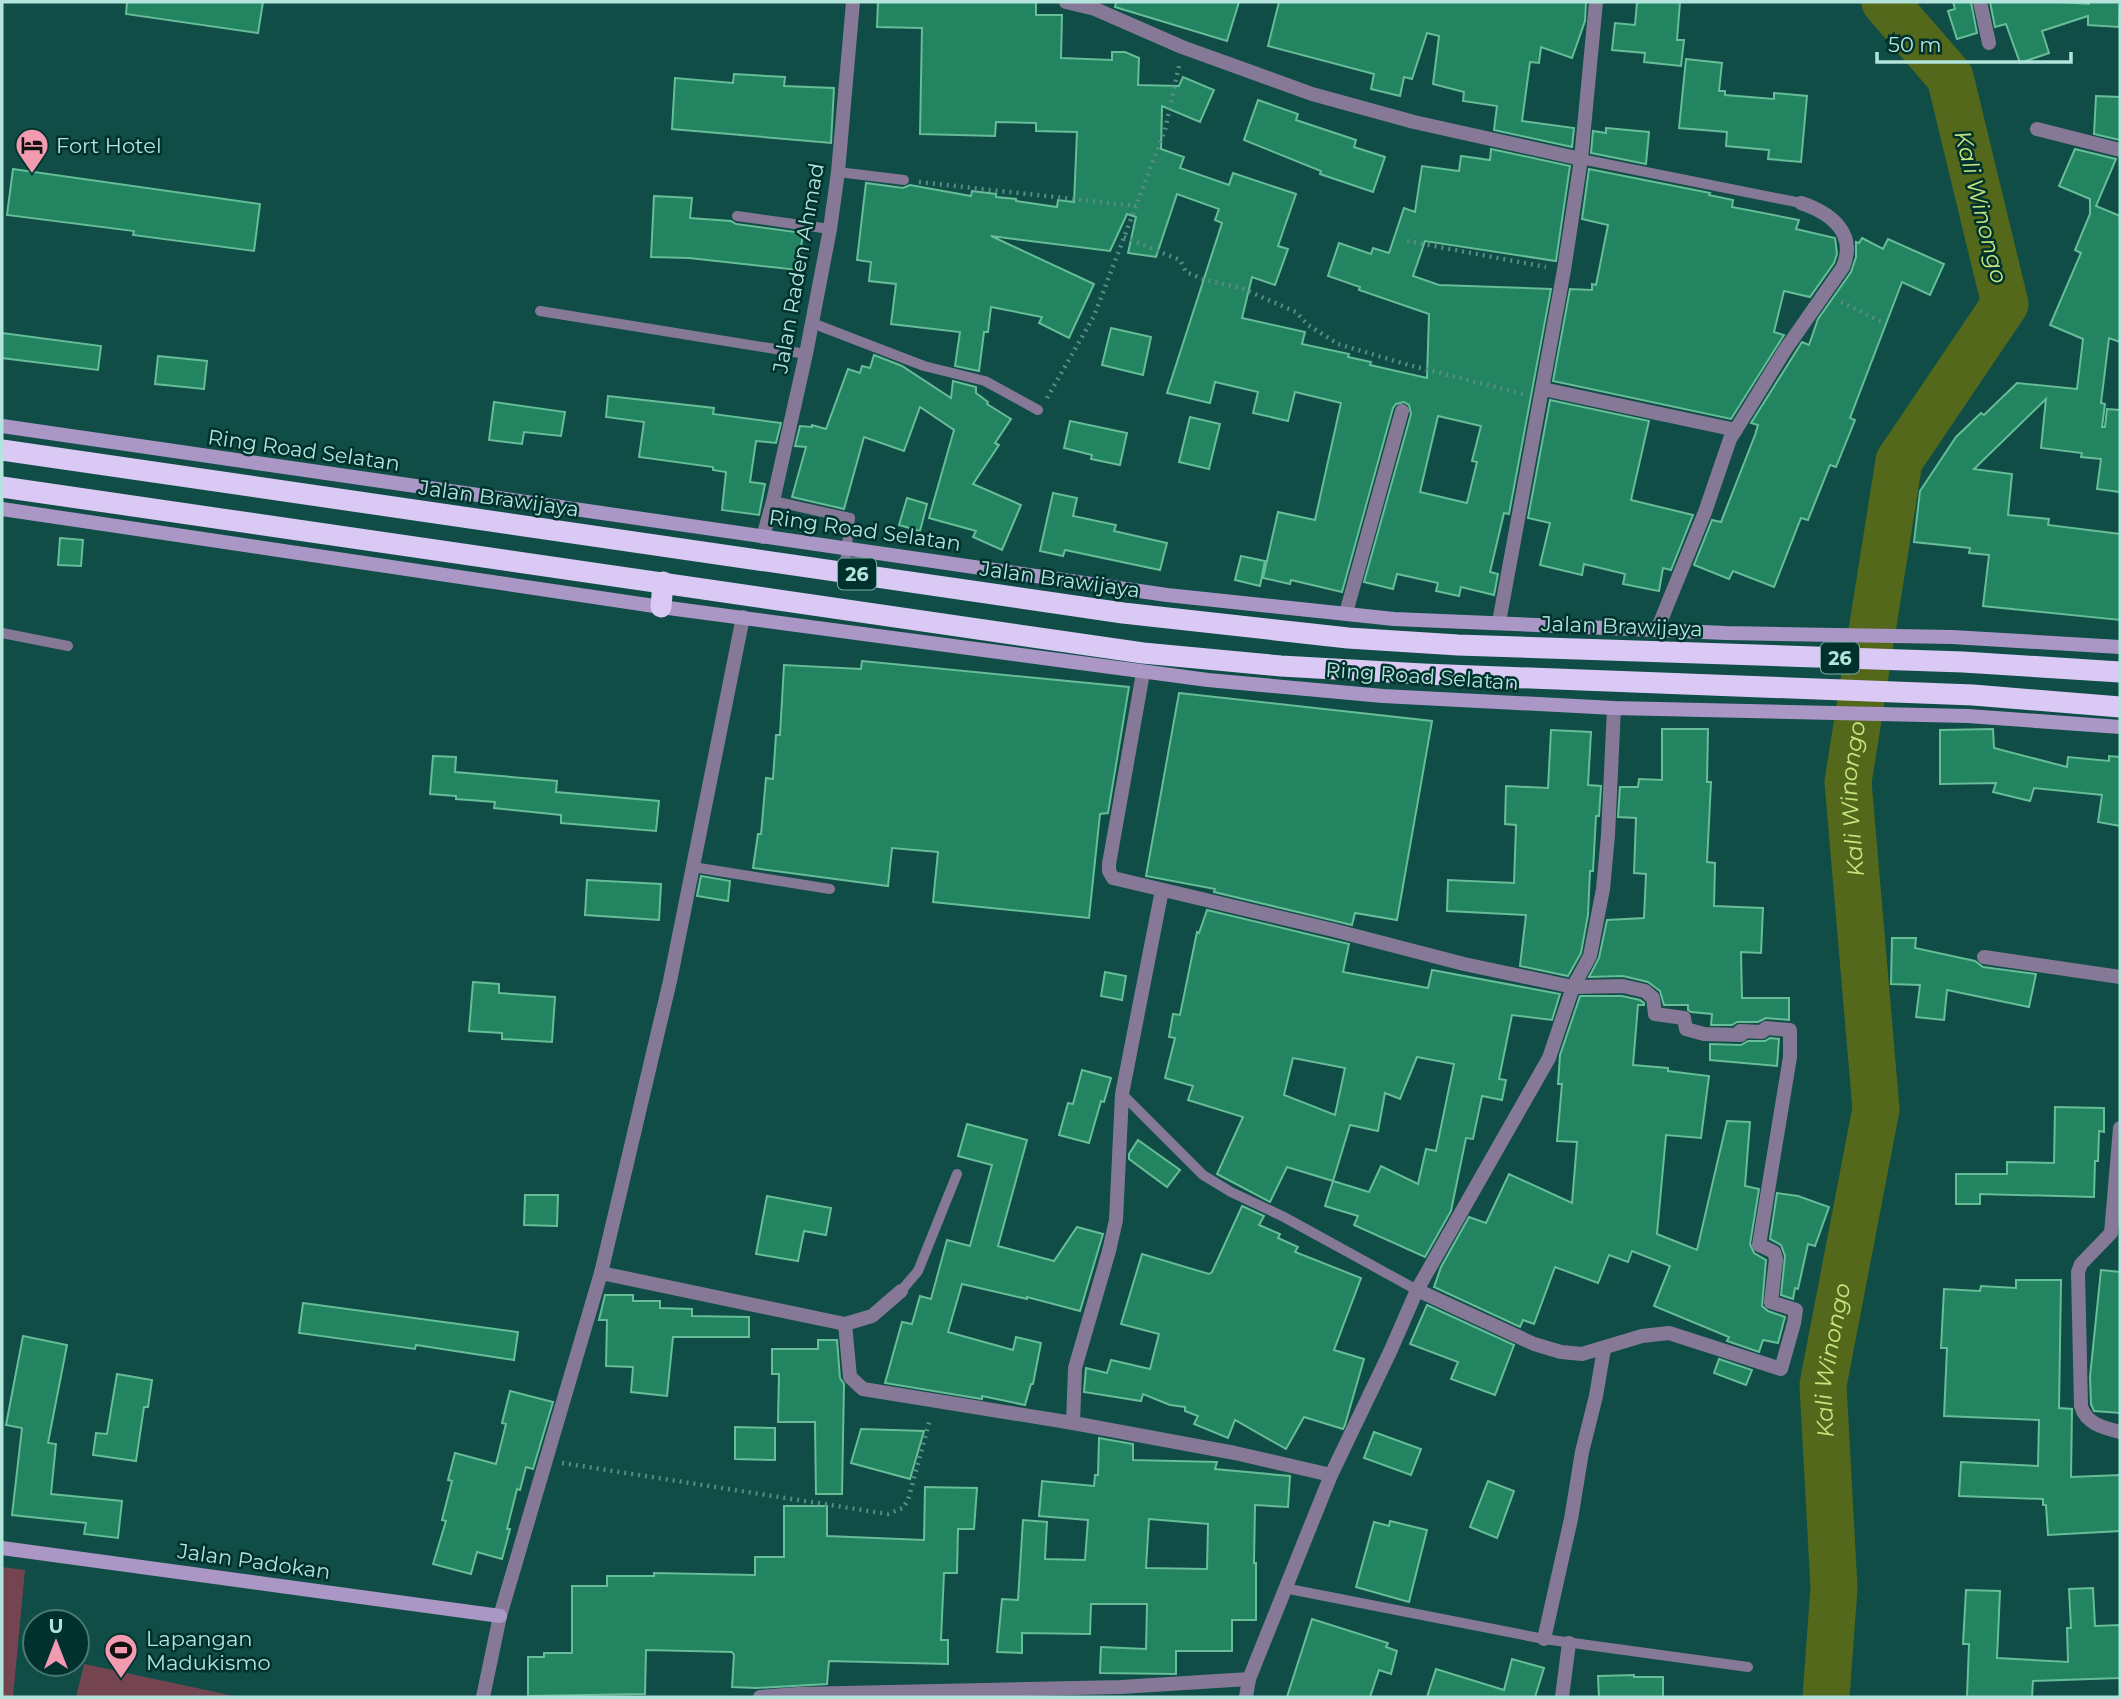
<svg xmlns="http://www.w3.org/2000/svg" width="2122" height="1699" viewBox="0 0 2122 1699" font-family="Montserrat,sans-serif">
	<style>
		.green { fill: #744551 }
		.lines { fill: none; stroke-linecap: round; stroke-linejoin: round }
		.river { stroke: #53681a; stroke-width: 47 }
		.building { fill: #228460; stroke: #66bd97; stroke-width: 2; fill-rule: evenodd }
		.path { stroke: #558d86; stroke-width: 4.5; stroke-dasharray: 2 5; stroke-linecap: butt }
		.lane { stroke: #867997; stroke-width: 10 }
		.street { stroke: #867997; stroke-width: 14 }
		.secondary { stroke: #ab97c6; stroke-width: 14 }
		.highway { stroke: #dbc9f5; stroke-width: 21 }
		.labels { text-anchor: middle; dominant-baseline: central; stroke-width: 5; stroke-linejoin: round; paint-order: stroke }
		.shield { fill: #00312c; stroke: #7daea7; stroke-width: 2 }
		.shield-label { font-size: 19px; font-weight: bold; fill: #b3e4dc }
		.poi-label { font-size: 21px; fill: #b3e4dc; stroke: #00312c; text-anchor: start }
		.street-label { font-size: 21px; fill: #b3e4dc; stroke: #00312c }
		.water-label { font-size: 23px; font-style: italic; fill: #c6e780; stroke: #00312c }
	</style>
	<rect width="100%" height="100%" fill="#0f4d46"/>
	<g class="green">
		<path d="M2,1567L25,1570L13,1697H2Z"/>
		<path d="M84,1664L239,1697H76Z"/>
	</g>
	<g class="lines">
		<path class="river" id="s1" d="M1826,1697L1834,1588L1823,1385L1876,1109L1848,782L1899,461L2005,304L1950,77L1885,2"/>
	</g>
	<g class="building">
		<path d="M127,2H263L258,33L126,14Z"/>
		<path d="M878,2H1036V15H1062L1061,58L1112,60V52H1125L1139,58L1138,85L1179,86L1183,77L1214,90L1200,122L1162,106L1161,149L1184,157L1180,168L1229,185L1233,173L1296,194L1278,246L1288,249L1275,285L1252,277L1242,318L1305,332L1302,344L1349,354L1348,357L1371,362L1370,365L1427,378L1429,314L1359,290L1360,287L1328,276L1339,243L1371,254L1373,248L1389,253L1404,208L1415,212L1422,166L1459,171L1461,156L1490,160L1491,149L1570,166L1556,261L1425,241L1413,276L1439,285L1551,289L1509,514L1504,513L1490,572L1498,574L1494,595L1461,587L1459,596L1436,591L1438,583L1397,574L1393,589L1364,582L1411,414L1409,405L1404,402L1396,404L1393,408L1342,592L1291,580L1290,584L1263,578L1278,512L1315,520L1341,403L1295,392L1288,421L1253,413L1258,392L1215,382L1210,403L1167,393L1222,223L1215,220L1219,209L1177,194L1156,257L1128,253L1136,217L1127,214L1110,251L991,236L1094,284L1069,338L1039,323L1042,317L991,307L988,332H984L979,371L955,366L960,332L891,324L896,284L869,281L871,262L857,260L866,183L903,188L910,185L971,196L972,191L996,194V197L1016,199V201L1057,207L1058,200L1074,202L1077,132L1036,131V123L996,122L995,136L920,134L922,28L877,27ZM1438,416L1481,426L1472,461L1477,462L1467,503L1420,492Z"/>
		<path d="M1116,2H1239L1227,41L1115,7Z"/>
		<path d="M1279,2H1586L1585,21L1572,58L1541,47L1539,63L1530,62L1522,121L1574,128L1572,147L1494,130L1497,106L1463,101L1464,92L1433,84L1439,36L1427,33L1412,79L1404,77L1400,96L1371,89L1374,74L1268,46Z"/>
		<path d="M1637,2H1680L1677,40H1684L1681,66L1644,62L1645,53L1612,50L1615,23L1635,25Z"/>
		<path d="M1953,2H1971L1977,33L1957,39L1948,11L1955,9Z"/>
		<path d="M1990,2H2060L2089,4V2H2120L2119,27L2088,25V16L2042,31L2049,53L2020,63L2006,24L1995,27Z"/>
		<path d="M1686,59L1722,63L1719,91H1725V95L1774,99V93L1807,96L1801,162L1768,159L1769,150L1726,146L1727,132L1679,128Z"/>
		<path d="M734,74L785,77L784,86L834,88L831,143L672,129L675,78L733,83Z"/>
		<path d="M2096,96L2120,97V140L2094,134Z"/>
		<path d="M1258,100L1298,114L1296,120L1356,140L1354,147L1385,157L1373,192L1320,174L1321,171L1244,140Z"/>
		<path d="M1606,128L1649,132L1646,164L1591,153L1593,131L1606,133Z"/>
		<path d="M2075,149L2116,159L2096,206L2120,216V342L2109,338L2101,403L2105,404L2102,427H2105L2107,409L2120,410V492L2097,489L2101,459L2081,457L2082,453L2041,448L2046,399L1974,469L2012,474L2008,515L2049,519L2048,525L2120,534V620L1983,606L1989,555L1969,553L1970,548L1914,542L1920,491L1956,437L1981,413L1984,415L2017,383L2077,389L2083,339L2050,325L2081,253L2075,250L2090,214V199L2059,186Z"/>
		<path d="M13,169L260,204L254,251L133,235L134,231L7,215Z"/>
		<path d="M1589,169L1710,193L1709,195L1733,200L1732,207L1799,220L1796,229L1835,238L1837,254L1834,263L1810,297L1784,291L1774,332L1784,335L1731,419L1553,381L1570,289L1592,290V284L1596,285L1608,225L1582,219Z"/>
		<path d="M654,196L692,198L690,218L731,221L736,224L803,233L798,270L689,258L651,257Z"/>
		<path d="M1862,238L1883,249L1888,239L1944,264L1930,295L1902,282L1850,418L1855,420L1836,467L1830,465L1808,520L1801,518L1774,587L1733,571L1729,579L1694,565L1712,520L1721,522L1755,435L1758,425L1751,423L1802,342L1809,345L1818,319L1851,272L1856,257V242L1859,243Z"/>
		<path d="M1111,328L1151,337L1143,375L1102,365Z"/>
		<path d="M2,333L101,346L98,370L2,358Z"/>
		<path d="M874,355L902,366L951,398L953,381L976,387V393L988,402L987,404L1011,419L995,443L999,445L973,484L1021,505L1002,550L973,537L976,531L929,518L954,430L920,407L904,451L864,437L844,509L792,497L806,447L795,446L800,426L812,427V425L826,429L848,369L860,373L862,366L870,368Z"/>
		<path d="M158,356L207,361L204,389L155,384Z"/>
		<path d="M608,396L714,408L713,414L781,423L776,443L756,441L750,482L765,484L759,515L722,510L726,472L713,470V467L639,457L644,422L606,417Z"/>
		<path d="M1550,400L1649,421L1631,500L1693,515L1671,570L1663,568L1659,591L1623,584L1625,574L1584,564L1582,575L1540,565L1550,523L1528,518Z"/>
		<path d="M494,402L565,412L561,436L524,432L522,444L489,440Z"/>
		<path d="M1190,417L1220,424L1209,469L1179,462Z"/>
		<path d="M1070,421L1127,433L1120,465L1091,459L1092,455L1064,448Z"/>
		<path d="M1053,493L1077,498L1073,516L1116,525L1114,531L1167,543L1160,570L1065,550L1063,556L1040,551Z"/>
		<path d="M907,498L927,504L920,531L899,525Z"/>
		<path d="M60,538L83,540L81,566L58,565Z"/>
		<path d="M1241,556L1265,561L1260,586L1235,580Z"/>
		<path d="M862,661L1129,687L1108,813L1100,814L1089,918L933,902L938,852L892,848L888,886L753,868L758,834H761L766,778L773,779L776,735H780L784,665L861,669Z"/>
		<path d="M1179,693L1432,721L1397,920L1355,913L1352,925L1214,892L1215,889L1146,876Z"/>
		<path d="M1662,729H1708L1707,782H1711L1707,862L1715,863L1714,906L1763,908L1761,953L1741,952L1742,998H1789V1020L1766,1018L1758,1022H1737L1732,1025H1711L1712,1014L1691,1012L1688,1010V1005H1664L1660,991L1648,982L1623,976L1589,977L1599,958L1607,920L1644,918L1646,874L1634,873L1636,818L1618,817L1620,787H1638L1639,779L1662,780Z"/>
		<path d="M1993,729L1994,748L2067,767L2068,757L2109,761V756L2120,757V826L2098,822L2102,795L2034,788L2030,801L1993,792L1996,783L1940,784V730Z"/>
		<path d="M1551,730L1591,732L1588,785L1601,786L1599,816H1596L1593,871H1590L1588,915L1581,953L1568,976L1520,966L1526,915L1447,911L1448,880L1514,883L1516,825L1505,824L1506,786L1548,788Z"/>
		<path d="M433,756L456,757L455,772L557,781L556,792L659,801L656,831L561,823V815L494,808L495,802L456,799V796L430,794Z"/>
		<path d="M701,876L730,881L728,901L697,896Z"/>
		<path d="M587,880L661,884L659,920L585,915Z"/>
		<path d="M1207,910L1349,944L1343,972L1428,988L1432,970L1560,994L1552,1020L1512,1015L1499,1079L1506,1080L1502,1100L1482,1096L1473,1139L1466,1138L1451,1211L1425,1257L1354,1225L1358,1216L1325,1206L1333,1181L1287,1167L1270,1202L1217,1174L1243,1117L1188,1100L1193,1086L1165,1078L1175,1038L1169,1037L1173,1014L1180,1015L1197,932L1199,933ZM1417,1057L1454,1064L1436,1151L1426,1149L1418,1184L1381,1166L1369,1192L1333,1181L1350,1125L1378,1131L1385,1093L1400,1099ZM1293,1058L1345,1068L1335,1115L1284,1095Z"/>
		<path d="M1892,938H1916L1915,948L1975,961L1983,967L2036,974L2029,1007L1947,990L1944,1020L1916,1017L1920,985L1891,984Z"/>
		<path d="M1105,972L1126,976L1122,1000L1101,996Z"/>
		<path d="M473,982L499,984V993L555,997L552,1042L502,1039V1033L469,1031Z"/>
		<path d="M1580,996H1622L1640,1000L1644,1003V1005H1638L1633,1065L1668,1068V1071L1709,1076L1701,1138L1666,1135L1657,1234L1697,1250L1727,1121L1750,1122L1745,1186L1759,1189L1750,1244L1754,1253L1766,1260L1762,1306L1768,1311L1785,1317L1778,1343L1763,1340L1759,1352L1727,1341L1729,1337L1654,1306L1670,1266L1632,1251L1628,1262L1609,1255L1598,1283L1555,1267L1534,1324L1523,1320L1520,1327L1434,1287L1441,1267L1469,1217L1486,1223L1509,1174L1572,1203L1577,1142L1557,1141L1562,1084H1558L1560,1055Z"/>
		<path d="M1770,1038L1779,1039L1777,1066L1710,1060V1044L1741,1045L1748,1041H1765Z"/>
		<path d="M1082,1070L1111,1078L1104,1102L1101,1101L1089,1143L1059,1135L1068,1103L1073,1104Z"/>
		<path d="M2055,1107L2104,1108V1132L2099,1131L2098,1161H2095L2094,1197L1980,1194V1204H1956V1174H2007V1162L2054,1163Z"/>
		<path d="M967,1124L1027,1140L998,1246L1054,1261L1077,1227L1103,1234L1080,1311L1027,1297V1299L962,1284L948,1332L1013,1350L1016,1337L1041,1343L1033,1384H1031L1025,1405L982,1396V1399L885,1383L902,1322L912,1324L920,1296L931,1299L947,1240L970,1246L992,1165L958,1156Z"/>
		<path d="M1138,1140L1180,1170L1167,1187L1129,1159V1154Z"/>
		<path d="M1777,1193L1798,1196L1829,1207L1815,1246L1808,1244L1798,1289L1795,1288L1793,1299L1781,1295L1785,1256L1781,1245L1770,1239Z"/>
		<path d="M525,1195H558L557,1226L524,1225Z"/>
		<path d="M767,1196L831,1208L826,1235L804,1231L798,1261L756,1254Z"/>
		<path d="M1242,1206L1264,1216L1259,1225L1280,1234L1278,1238L1298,1247L1295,1252L1361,1278L1334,1350L1364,1359L1345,1425L1343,1429L1304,1417L1286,1449L1235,1420L1228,1438L1194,1424L1198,1416L1185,1411V1407L1170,1405L1143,1394L1141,1401L1084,1392L1086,1368L1107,1373L1111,1360L1150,1369L1159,1334L1121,1324L1142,1254L1209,1274L1212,1272Z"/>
		<path d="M2101,1270L2120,1272V1413L2094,1411L2091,1404L2090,1377Z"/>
		<path d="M2016,1280H2061L2059,1408L2072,1409L2071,1477L2120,1475V1531L2048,1535L2046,1505H2043V1499L1959,1496L1961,1462L2038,1466L2039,1420L1944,1416L1947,1348H1941L1944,1289L1980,1291L1981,1286L2016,1288Z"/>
		<path d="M605,1295H633V1301H660V1308L692,1309V1316L749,1317V1337H673L667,1396L631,1392L633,1367L606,1366L607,1320H599Z"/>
		<path d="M303,1303L518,1332L514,1360L416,1345L415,1349L299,1333Z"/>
		<path d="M1427,1305L1514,1345L1495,1395L1451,1379L1458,1362L1410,1344Z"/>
		<path d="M23,1336L67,1345L48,1443L56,1444L51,1494L122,1501L118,1538L84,1534L86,1523L12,1515L22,1428L6,1425Z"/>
		<path d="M818,1340H837L840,1378L844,1384L842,1494H816L815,1422H778L779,1374H772V1349H818Z"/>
		<path d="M1719,1359L1752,1370L1746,1385L1714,1373Z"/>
		<path d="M117,1374L152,1380L148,1407H144L136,1461L93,1455L96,1433L107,1434Z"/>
		<path d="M510,1391L553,1402L533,1469L526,1467L520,1490L517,1489L507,1529H510L502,1559L477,1552L471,1574L433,1564L446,1521L442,1520L452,1481L448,1480L455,1453L496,1464L506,1424L502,1423Z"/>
		<path d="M735,1427L775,1428V1460L735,1459Z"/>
		<path d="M861,1429L924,1431L910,1479L851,1463Z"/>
		<path d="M1374,1432L1421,1449L1411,1475L1364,1458Z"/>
		<path d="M1099,1438L1133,1444V1460L1217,1462L1215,1469L1290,1476L1288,1507L1255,1505L1254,1563H1256V1620H1232V1651H1176V1674L1100,1673L1101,1647L1146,1649L1147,1604H1091L1090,1634L1022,1633V1653L997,1652L1002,1599L1018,1600L1023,1520L1047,1522L1045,1559L1085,1560L1088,1520L1039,1516L1042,1481L1094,1486L1095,1475H1098ZM1149,1519L1208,1524L1207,1569L1146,1568Z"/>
		<path d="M1488,1481L1514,1491L1497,1538L1470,1527Z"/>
		<path d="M925,1487L977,1488L974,1529H958L957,1573H944L941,1640H948V1664L829,1661L827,1684L756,1688L732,1687L734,1655L732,1652L646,1650L645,1694L528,1696V1657H544V1653H572V1586H607V1576H654V1573L755,1575V1557H784V1506H827V1536L924,1540Z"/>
		<path d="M1390,1521L1427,1530L1409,1602L1356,1587L1374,1522L1389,1526Z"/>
		<path d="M2093,1588L2095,1626L2120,1625V1678L2033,1681L2032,1697H1967L1969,1644H1963L1966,1590L2000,1591L1997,1658L2068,1662L2067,1628H2071L2069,1589Z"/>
		<path d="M1312,1619L1388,1643L1386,1647L1397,1651L1391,1674L1379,1670L1370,1697H1287Z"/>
		<path d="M1512,1659L1544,1668L1535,1697H1427L1436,1669L1504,1690Z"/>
		<path d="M1634,1675V1677H1663V1697H1599L1598,1676Z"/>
	</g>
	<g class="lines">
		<g class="path">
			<path d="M919,182L1136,206"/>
			<path d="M1124,237L1180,260L1186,272L1205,280L1241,288L1296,312L1308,325L1338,344L1405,364L1523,394"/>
			<path d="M1407,241L1546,267"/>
			<path d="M1841,302L1882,322"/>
			<path d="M1047,398L1094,316L1165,130L1179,66"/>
			<path d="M562,1463L888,1514L903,1508L908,1500L930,1419"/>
		</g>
		<g class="lane">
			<path d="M1581,159L1801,203"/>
			<path d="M838,172L904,180"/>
			<path d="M737,216L830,229"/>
			<path d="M540,311L806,354"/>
			<path d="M812,323L924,366L985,381L1038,410"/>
			<path d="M773,501L850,518L844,572"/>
			<path d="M2,633L68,646"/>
			<path d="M693,867L830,889"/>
			<path d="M1122,1094L1203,1175L1231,1192L1284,1217L1417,1290"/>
			<path d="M901,1291L918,1271L957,1174"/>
			<path d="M1284,1588L1544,1639L1748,1667"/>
		</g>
		<g class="street">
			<path d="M1066,2L1095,9L1182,47L1312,94L1414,122L1581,159"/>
			<path d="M1980,2L1989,43"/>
			<path d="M2037,129L2120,150"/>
			<path d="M1543,389L1736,430"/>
			<path d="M763,537L773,501L806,354L830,229L838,172L853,2"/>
			<path d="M1346,613L1402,411"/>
			<path d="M1499,622L1564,270L1581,159L1596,2"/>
			<path d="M1657,630L1705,512L1730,439L1785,350L1843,267C1857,233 1831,213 1801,203"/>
			<path d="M1143,673L1109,864V871L1113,878L1333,930L1464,964L1573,987L1623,986L1645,991L1653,998L1655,1014L1684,1018L1686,1029L1704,1034L1741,1035L1740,1031L1762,1032L1766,1028L1790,1030V1057L1759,1245L1774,1252L1776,1259L1771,1302L1796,1310L1794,1323L1781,1369L1669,1333L1642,1336L1582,1354L1561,1352L1534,1344L1417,1290"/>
			<path d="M1984,957L2120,977"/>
			<path d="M2120,1128L2111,1233L2081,1264L2078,1272L2081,1406C2086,1424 2104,1428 2120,1432"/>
			<path d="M601,1273L845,1324L872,1316L901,1291"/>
			<path d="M845,1324L850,1377L863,1389L1073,1423L1235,1453L1331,1475"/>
			<path d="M1073,1423L1075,1368L1109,1251L1116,1220L1122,1094L1162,890"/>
			<path d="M1544,1639L1571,1519L1582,1452L1596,1396L1604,1349"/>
			<path d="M483,1697L500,1616L601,1273L670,981L743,617"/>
			<path d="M760,1697L798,1694L1121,1687L1249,1679L1331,1475L1390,1352L1417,1290L1549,1058L1573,987L1590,956L1603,889L1608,835L1614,708"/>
			<path d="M1246,1697L1249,1679"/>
			<path d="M1562,1697L1569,1643"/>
		</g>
		<g class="secondary">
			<path d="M2,426L1167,595L1394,619L1726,633L1952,637L2120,647"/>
			<path d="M2,509L661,607L1208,680L1383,696L1614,708L1968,716L2120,727"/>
			<path d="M2,1548L500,1616"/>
		</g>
		<g class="highway">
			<path d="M2,450L1123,613L1348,638L1458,645L1963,662L2120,672"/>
			<path d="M2,487L1143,653L1281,666L1423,674L1973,695L2120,707"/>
			<path d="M661,607L663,582"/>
		</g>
	</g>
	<defs>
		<symbol id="hotel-pin" viewBox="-11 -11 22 30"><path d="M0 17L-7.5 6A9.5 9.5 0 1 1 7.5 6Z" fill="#f29ab0" stroke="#00312c"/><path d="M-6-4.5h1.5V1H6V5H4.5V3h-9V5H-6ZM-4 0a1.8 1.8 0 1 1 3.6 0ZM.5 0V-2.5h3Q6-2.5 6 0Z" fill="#111"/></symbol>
		<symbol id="stadium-pin" viewBox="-11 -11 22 30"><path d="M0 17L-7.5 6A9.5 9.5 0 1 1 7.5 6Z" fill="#f29ab0" stroke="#00312c"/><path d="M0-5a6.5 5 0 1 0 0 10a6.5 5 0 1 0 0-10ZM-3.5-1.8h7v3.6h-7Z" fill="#111"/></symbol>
	</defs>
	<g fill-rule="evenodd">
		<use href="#hotel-pin" x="13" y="126" width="38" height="52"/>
		<use href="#stadium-pin" x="102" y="1631" width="38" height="52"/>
	</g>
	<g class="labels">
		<g class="shield">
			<rect x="838" y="558.5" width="38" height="31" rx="5"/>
			<rect x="1821" y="642.5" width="38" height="31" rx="5"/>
		</g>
		<g class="shield-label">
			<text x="857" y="574">26</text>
			<text x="1840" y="658">26</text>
		</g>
		<g class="poi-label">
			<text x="56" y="145">Fort Hotel</text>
			<text x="146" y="1638">Lapangan<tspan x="146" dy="24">Madukismo</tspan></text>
		</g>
		<g class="street-label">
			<text transform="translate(798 268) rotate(-80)">Jalan Raden Ahmad</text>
			<text transform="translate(304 450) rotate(8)">Ring Road Selatan</text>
			<text transform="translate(499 498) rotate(8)">Jalan Brawijaya</text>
			<text transform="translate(865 530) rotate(8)">Ring Road Selatan</text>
			<text transform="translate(1060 579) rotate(8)">Jalan Brawijaya</text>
			<text transform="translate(1622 626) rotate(2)">Jalan Brawijaya</text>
			<text transform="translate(1422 676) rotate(4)">Ring Road Selatan</text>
			<text transform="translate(254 1561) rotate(8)">Jalan Padokan</text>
		</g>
		<g class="water-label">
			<text transform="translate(1981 207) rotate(76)">Kali Winongo</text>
			<text stroke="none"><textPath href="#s1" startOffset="905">Kali Winongo</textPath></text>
			<text stroke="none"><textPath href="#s1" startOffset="338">Kali Winongo</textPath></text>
		</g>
	</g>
	<rect width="2122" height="1699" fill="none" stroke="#b3e4dc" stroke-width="7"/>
	<g transform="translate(56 1643)"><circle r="33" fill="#00312c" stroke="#487972" stroke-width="2"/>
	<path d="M0-5L12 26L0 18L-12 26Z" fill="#f29ab0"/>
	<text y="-10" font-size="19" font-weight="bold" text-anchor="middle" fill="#b3e4dc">U</text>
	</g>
	<path d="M1877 52v10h194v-10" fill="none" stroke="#b3e4dc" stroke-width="3.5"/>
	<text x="1888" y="52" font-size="21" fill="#b3e4dc" stroke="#00312c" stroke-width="5" paint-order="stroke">50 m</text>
</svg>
